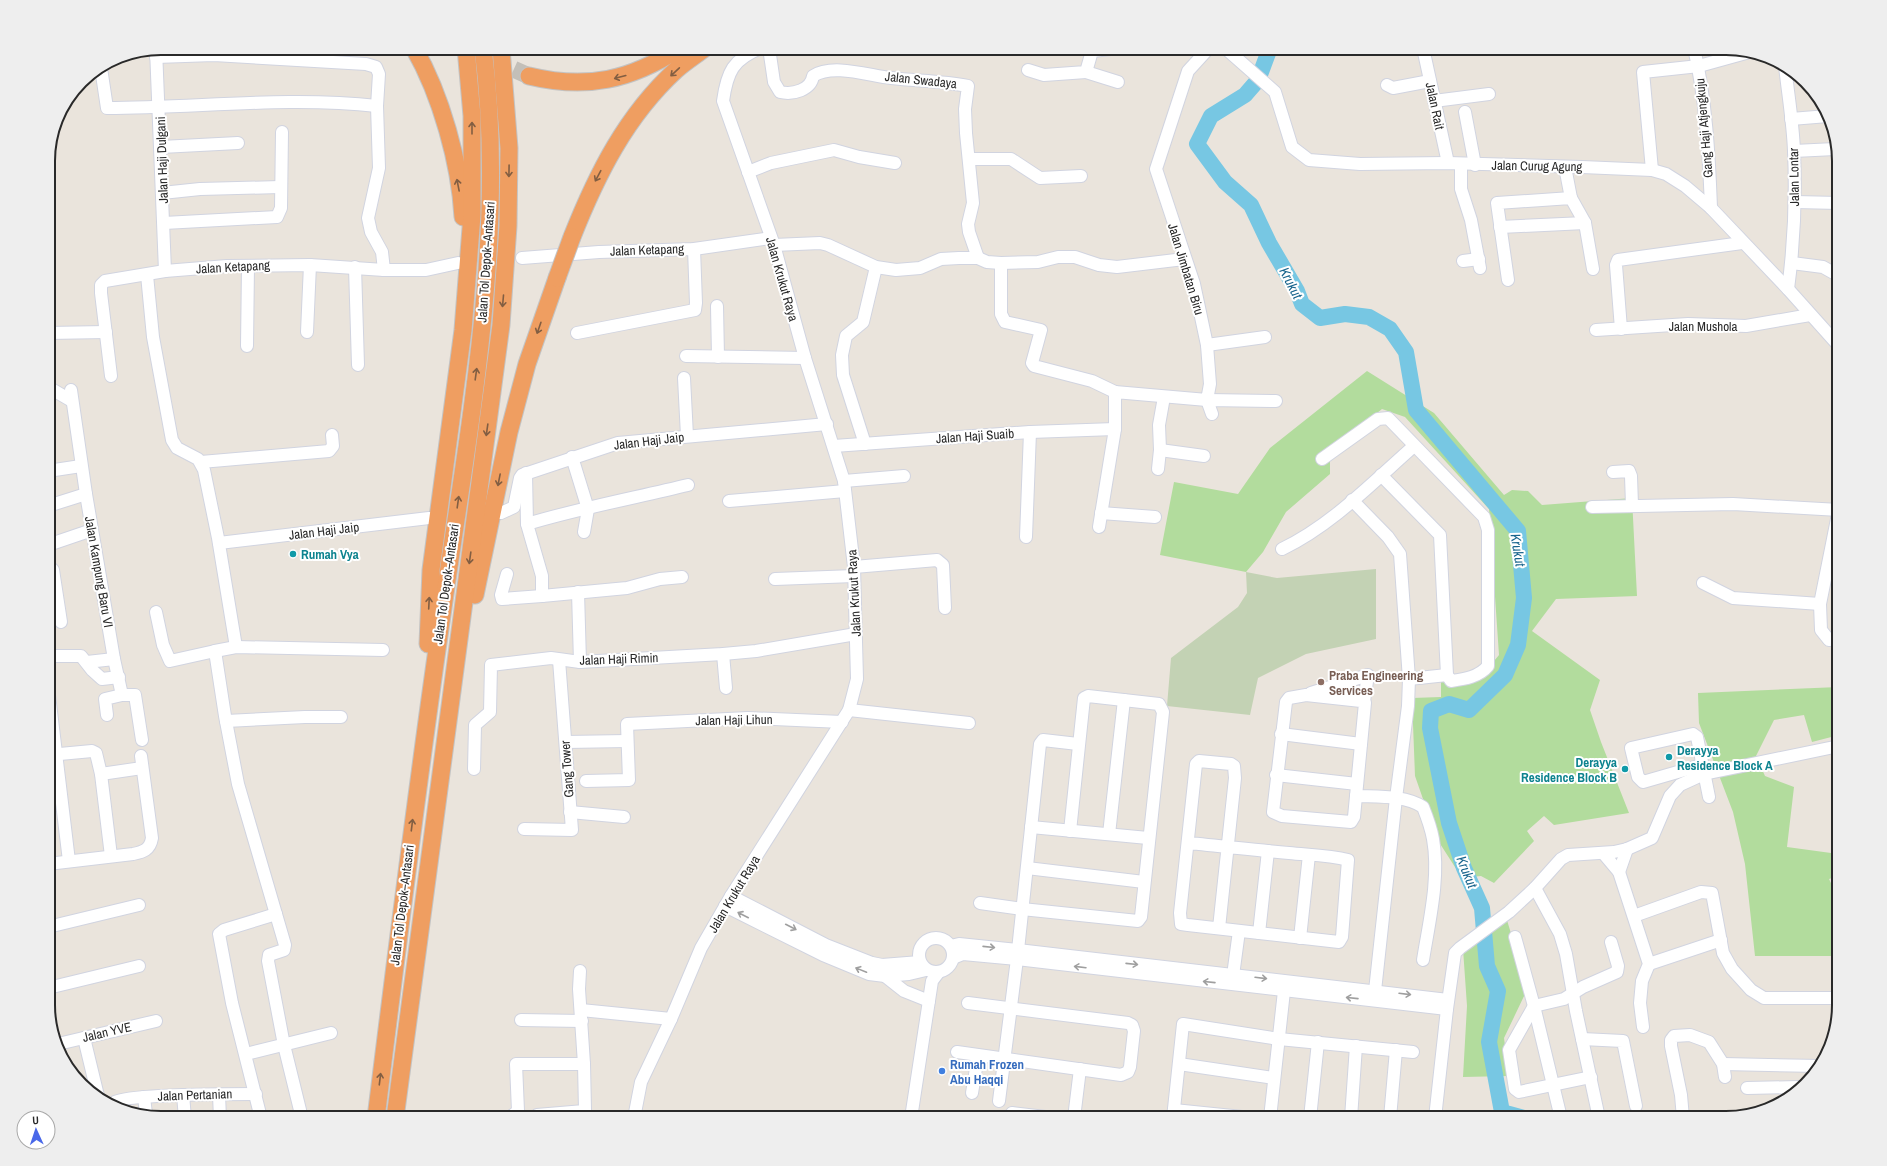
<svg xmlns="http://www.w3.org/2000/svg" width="1887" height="1166" viewBox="0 0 1887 1166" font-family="'Archivo Narrow',sans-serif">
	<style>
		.green { fill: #b2dc9d }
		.cemetery { fill: #c3d2b4 }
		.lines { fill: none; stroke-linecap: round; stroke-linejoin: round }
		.river { stroke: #77c7e3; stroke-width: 16 }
		.highway-tunnel { stroke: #c3bfb8; stroke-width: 17; stroke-dasharray: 17 8; stroke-linecap: butt }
		.minor-casing { stroke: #d1d4e0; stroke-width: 14 }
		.highway-casing { stroke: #c3c3c3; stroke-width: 19 }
		.minor { stroke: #fff; stroke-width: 12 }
		.highway { stroke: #ef9e61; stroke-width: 17 }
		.highway-bridge-casing { stroke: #c3c3c3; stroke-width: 19; stroke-linecap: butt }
		.highway-bridge { stroke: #ef9e61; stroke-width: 17 }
		.oneway { stroke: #825e42 }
		.oneway2 { stroke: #9f9f9f }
		.culture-dot { fill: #0f9aa8; stroke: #fff; stroke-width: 1.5 }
		.education-dot { fill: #8d6e63; stroke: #fff; stroke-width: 1.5 }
		.shop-dot { fill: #3f7fe0; stroke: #fff; stroke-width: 1.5 }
		.labels { text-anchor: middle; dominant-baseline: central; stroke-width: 4; stroke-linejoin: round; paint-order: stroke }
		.street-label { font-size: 13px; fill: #292929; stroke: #fff }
		.culture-label { font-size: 13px; font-weight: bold; fill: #0d838f; stroke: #fff; text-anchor: start }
		.education-label { font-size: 13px; font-weight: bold; fill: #785e54; stroke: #fff; text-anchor: start }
		.shop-label { font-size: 13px; font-weight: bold; fill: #366cbe; stroke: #fff; text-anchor: start }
		.water-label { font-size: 14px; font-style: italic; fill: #19658d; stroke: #fff }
		.rim { fill: none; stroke: #292929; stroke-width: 2 }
	</style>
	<rect width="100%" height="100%" fill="#eae4dc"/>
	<g class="green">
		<path d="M1367,371L1434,413L1504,495L1512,490L1528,491L1542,505L1632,498L1637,596L1556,599L1532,631L1600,680L1590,710L1601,742L1629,813L1554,825L1544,816L1527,831L1534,841L1494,883L1481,876L1462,878L1437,839L1415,776L1412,698L1441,697V680L1485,672L1499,655L1489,509L1405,417L1382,409L1330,451V474L1286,512L1263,552L1246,572L1160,555L1174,482L1238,494L1270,448Z"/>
		<path d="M1839,687V735L1812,742L1804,715L1774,720L1756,756L1765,776L1794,787L1787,847L1831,853L1839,850V876L1829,879L1839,900V956H1755L1745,864L1733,812L1699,723L1698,693Z"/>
		<path d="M1506,917L1524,976L1525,994L1504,1038L1509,1076L1463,1077L1467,1006L1463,949Z"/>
	</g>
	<path class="cemetery" d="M1376,569V639L1306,654L1258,678L1250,715L1167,706L1171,658L1238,607L1247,593L1246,572L1277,578Z"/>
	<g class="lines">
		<path class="river" d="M1270,48L1258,80L1245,95L1211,116L1197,144L1225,182L1251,205L1269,243L1297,291L1302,304L1320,318L1345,314L1369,317L1390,329L1406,352L1416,410L1518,531L1524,598L1518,645L1505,675L1469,710L1449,704L1431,711L1430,728L1449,823L1464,868L1482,908L1487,966L1498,991L1489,1042L1502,1112L1524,1118"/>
		<path class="highway-tunnel" d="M491,59L529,76"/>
		<defs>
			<g id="minor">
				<path d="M769,48L774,82L780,92C793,95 811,90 813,76C833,63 870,76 891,78C917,81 942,81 968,86L965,109L966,133L973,203L968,224L969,232L978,258"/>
				<path d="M1225,48L1275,92L1292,147L1309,160L1360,164L1448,163L1582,167L1652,170L1666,174L1685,186L1711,208L1788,289L1839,346"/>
				<path d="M1423,48L1448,163"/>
				<path d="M1694,48C1706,100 1709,155 1711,208"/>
				<path d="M156,49L165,271"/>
				<path d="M156,57L214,55L366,64L376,67L379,74L377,106L379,168L368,218L371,232L382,252L384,270"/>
				<path d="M1785,66C1788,94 1793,123 1794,151C1796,197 1794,244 1788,289"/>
				<path d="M101,68L107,108C197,108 287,96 377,106"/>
				<path d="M1028,70L1044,75L1086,72L1092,51L1120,48"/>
				<path d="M1086,72L1118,82"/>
				<path d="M1387,85L1393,88L1430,81"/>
				<path d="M1434,101L1489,94"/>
				<path d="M1465,112L1475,165"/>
				<path d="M1791,119L1828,116"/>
				<path d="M161,147L238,143"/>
				<path d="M1794,151L1835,149"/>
				<path d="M969,159H1011L1040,178L1081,176"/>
				<path d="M1461,164V189L1471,220L1480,268"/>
				<path d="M1565,167L1571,198"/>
				<path d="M1652,170L1643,72L1699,66L1746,53"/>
				<path d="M748,172L771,163L834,150L859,157L895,163"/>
				<path d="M162,193L200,189L280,187"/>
				<path d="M1795,202L1839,203"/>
				<path d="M164,223L277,217L281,208L282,132"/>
				<path d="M1500,227L1585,223"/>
				<path d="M774,245L820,243L828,245L876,267L896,270L920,268L941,259L959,258H978L987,262L1001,263L1038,262L1058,257H1075L1099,265L1117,267L1184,259"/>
				<path d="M522,258L599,252L694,249L771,238"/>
				<path d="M1463,261L1479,259"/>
				<path d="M1001,263V314L1005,322L1041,330L1032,363L1034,366L1092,381L1115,392"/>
				<path d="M1792,263L1823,267L1839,276"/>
				<path d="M355,267L358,365"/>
				<path d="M147,275L153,337L172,440L177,448L198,459L204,470L218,538L236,647"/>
				<path d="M1508,280L1497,203L1571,198L1585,223L1593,269"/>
				<path d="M717,306L718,357"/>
				<path d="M1621,329L1616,265L1618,260L1742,243"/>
				<path d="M1596,330L1688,324L1746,326L1810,315"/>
				<path d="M307,332L310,265"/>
				<path d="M48,333L106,332"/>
				<path d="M577,333L695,310L696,303L694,249"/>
				<path d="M1207,345L1265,337"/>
				<path d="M247,346L248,266"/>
				<path d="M686,356L805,358"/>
				<path d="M1839,371V400"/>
				<path d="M111,376L101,293V285L105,281L165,271L227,266L310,265L384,270H426L458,263"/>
				<path d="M684,378L687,436"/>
				<path d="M48,387L72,401"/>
				<path d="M71,390L86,494L114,659L122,695H135L142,740"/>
				<path d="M1212,414L1207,400L1276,401"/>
				<path d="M865,444L843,375L842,355L846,336L863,322L876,267"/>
				<path d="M834,446L1030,432L1115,429"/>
				<path d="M1160,450L1204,456"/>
				<path d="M572,457L588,509L584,532"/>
				<path d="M1322,459L1378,419L1388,418L1484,517L1488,530V666C1479,677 1465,679 1451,681L1447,675L1440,535L1381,475"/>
				<path d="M201,462L329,451L333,446L332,435"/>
				<path d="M1158,469L1160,450L1159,425L1164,397"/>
				<path d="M48,471L81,466"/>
				<path d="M1613,472L1629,471L1631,476L1632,505"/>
				<path d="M526,473L527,524"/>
				<path d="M844,481L904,476"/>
				<path d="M1352,500L1388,537L1400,554L1409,679L1408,706L1396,798L1374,1000"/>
				<path d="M729,501L845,491"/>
				<path d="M48,506L86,494"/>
				<path d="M1592,507L1733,504L1839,510"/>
				<path d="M1839,509L1820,604L1821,630L1829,640L1839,638"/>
				<path d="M501,513L514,507L520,478L522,475L618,443L827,424"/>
				<path d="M1101,513L1155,517"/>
				<path d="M1099,527L1115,429V392L1207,400L1210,384L1207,345L1194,284L1156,169L1188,71L1209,48"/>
				<path d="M1026,537L1030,432"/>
				<path d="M219,543L429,518"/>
				<path d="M48,545L92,530"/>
				<path d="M1282,549C1332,525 1373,482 1414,446"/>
				<path d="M48,565L53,570L61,622"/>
				<path d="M854,567L937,560L943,565L945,608"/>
				<path d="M507,574L501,595L502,599L542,596"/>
				<path d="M682,577L660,579L627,588L542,596V576L527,524C580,508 634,498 688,485"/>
				<path d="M775,579L854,576"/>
				<path d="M1703,583L1733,598L1820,604"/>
				<path d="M578,592L580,662"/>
				<path d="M156,612L163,645L170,661L215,651"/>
				<path d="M723,654L726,688"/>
				<path d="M48,656H81L92,670L102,679L119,677"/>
				<path d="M87,662L114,659"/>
				<path d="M1409,679L1447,675"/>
				<path d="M1311,693L1368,675L1364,701"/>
				<path d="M49,695L69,861"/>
				<path d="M1306,695L1361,701L1365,703L1354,817L1351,822L1282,816L1273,812L1286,702L1289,698Z"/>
				<path d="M849,710L969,723"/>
				<path d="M107,715L105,699L122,695"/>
				<path d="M226,721L305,717H341"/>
				<path d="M1281,734L1361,744"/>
				<path d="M566,742L627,741"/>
				<path d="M49,755L92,751L96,753L101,774L111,856"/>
				<path d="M1702,765L1643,782L1638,777L1631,748L1693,734L1697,737L1709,797"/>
				<path d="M474,769L475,725L490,712L491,665L551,658L580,662L723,654L756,651L856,634"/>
				<path d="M101,774L142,768"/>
				<path d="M1276,775L1357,784"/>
				<path d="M586,781L629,780L627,724L748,718L842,722"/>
				<path d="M1356,796C1377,797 1405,795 1423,807C1427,817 1431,828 1433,839C1440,878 1429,922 1423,960"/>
				<path d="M570,812L624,817"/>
				<path d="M1031,827L1148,838"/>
				<path d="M524,829L572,830L559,660"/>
				<path d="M1109,834L1124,700"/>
				<path d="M1188,843C1221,846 1255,850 1289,853C1309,855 1329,855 1348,860L1342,937L1339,942L1188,925L1181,924L1180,913L1196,764L1199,761L1231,764L1234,766L1235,778L1219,928"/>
				<path d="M1603,853L1619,872L1649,964L1642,981L1640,1003L1643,1027"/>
				<path d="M48,864L133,854C143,852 150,850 152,838L141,756"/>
				<path d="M1027,868L1144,882"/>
				<path d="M1619,872L1627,849"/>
				<path d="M1535,888L1560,934L1566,954L1576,1011L1599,1118"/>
				<path d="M731,896L826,945L872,963L882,965L920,962"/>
				<path d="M980,903L1022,909L1138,921L1141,917L1163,712L1159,704L1088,696L1084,698L1070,831"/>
				<path d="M725,906L823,955L869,974L885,976L909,974L926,970"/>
				<path d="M1634,916L1701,892L1712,893L1723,953L1732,969L1751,990L1764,998H1839"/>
				<path d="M48,927L139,905"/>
				<path d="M1259,933L1268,851"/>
				<path d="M1515,937L1534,1006L1561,1118"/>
				<circle cx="936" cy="955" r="17"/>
				<path d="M1300,938L1309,855"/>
				<path d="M951,946L959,944L1018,950L1448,1000"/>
				<path d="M1018,950L1040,744L1043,740L1078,744"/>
				<path d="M953,958L963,954L1017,959L1447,1009"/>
				<path d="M1649,964L1721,940"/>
				<path d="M885,976L904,991L929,1001"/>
				<path d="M1232,983L1239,931"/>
				<path d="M48,988L139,966"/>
				<path d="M581,1010L671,1019"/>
				<path d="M521,1020L582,1021"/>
				<path d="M84,1038L98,1096"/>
				<path d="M1582,1039L1623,1041L1636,1106"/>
				<path d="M58,1044L156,1021"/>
				<path d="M957,1052L1121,1075L1128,1072L1130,1067L1134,1031L1132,1025L1128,1023L968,1003"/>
				<path d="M246,1054L331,1033"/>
				<path d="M1179,1064L1274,1078"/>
				<path d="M1723,1064L1820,1066"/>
				<path d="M1591,1077L1519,1092L1515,1089L1509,1050L1534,1006L1564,999L1583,987L1617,972L1618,966L1611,942"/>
				<path d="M1747,1088L1799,1087"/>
				<path d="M972,1093L978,1056"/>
				<path d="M183,1095L185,1118"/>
				<path d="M219,1095L220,1118"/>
				<path d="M144,1097L146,1114"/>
				<path d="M999,1101L1017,959"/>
				<path d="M115,1106V1102C123,1094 237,1094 256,1094"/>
				<path d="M300,1110L284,1045L268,961L269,955L284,950L285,945L238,784L225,716L215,651L236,647L383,650"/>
				<path d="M1174,1110L1252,1118"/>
				<path d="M1012,1113L1054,1118"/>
				<path d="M537,1115L584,1111L585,1110L584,1064L579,989L580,971"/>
				<path d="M261,1118L232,1003L219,934L224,930L276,914"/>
				<path d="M509,1118L518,1111L516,1064H584"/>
				<path d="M634,1118L641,1082L671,1019L701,948L731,896L849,710L857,679L854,567L844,481L805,358L774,245L723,101C727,72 733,59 761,48"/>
				<path d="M911,1118L932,981L938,973"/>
				<path d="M1074,1118L1080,1069"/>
				<path d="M1173,1118L1183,1024L1279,1039L1413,1052"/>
				<path d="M1270,1118L1285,982"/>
				<path d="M1310,1118L1318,1042"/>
				<path d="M1351,1118L1356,1046"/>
				<path d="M1390,1118L1396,1050"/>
				<path d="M1435,1118L1447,1009L1455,953L1460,948L1509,912L1535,888L1561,859L1568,855L1614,852L1627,849L1652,838L1670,796L1680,785L1704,774L1839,746"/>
				<path d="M1683,1118L1681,1095L1671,1046V1040L1674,1036L1690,1035L1709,1042L1723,1064L1725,1077"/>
			</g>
			<g id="highway">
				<path d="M414,48C441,95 460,163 463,217"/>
				<path d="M529,76C587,90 631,80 680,48"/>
				<path d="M572,237C597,174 626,116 676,70C685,62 696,55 705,48"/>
				<path d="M475,595L509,432L527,364L557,278"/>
				<path d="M428,644L431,570L463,330L472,215V116L466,48"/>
				<path d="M376,1118C397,948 418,778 443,608C469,425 507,233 483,48"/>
				<path d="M395,1118L501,325L508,226L509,148L501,48"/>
			</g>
		</defs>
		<use href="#minor" class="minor-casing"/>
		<use href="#highway" class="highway-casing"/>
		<use href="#minor" class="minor"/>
		<use href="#highway" class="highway"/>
		<defs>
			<path id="highway-bridge" d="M557,278L572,237"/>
		</defs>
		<use href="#highway-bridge" class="highway-bridge-casing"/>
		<use href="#highway-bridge" class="highway-bridge"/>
	</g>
	<defs><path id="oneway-shaft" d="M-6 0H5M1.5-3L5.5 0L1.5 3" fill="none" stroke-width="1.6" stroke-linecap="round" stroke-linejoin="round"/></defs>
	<g class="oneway">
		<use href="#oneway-shaft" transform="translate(675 72) rotate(137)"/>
		<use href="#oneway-shaft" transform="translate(620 77) rotate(165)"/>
		<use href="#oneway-shaft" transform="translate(472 128) rotate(-90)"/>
		<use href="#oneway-shaft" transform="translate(509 171) rotate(91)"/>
		<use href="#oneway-shaft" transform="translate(598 176) rotate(118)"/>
		<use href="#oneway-shaft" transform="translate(458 185) rotate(-101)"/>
		<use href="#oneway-shaft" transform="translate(503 301) rotate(95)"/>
		<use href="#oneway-shaft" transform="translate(539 328) rotate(109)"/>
		<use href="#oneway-shaft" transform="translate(476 374) rotate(-82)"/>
		<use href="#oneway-shaft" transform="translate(487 430) rotate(98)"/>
		<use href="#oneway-shaft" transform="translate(499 480) rotate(101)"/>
		<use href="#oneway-shaft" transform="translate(458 502) rotate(-82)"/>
		<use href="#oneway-shaft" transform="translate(470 558) rotate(98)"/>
		<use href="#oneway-shaft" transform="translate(429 603) rotate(-87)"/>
		<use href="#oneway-shaft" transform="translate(412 825) rotate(-83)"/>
		<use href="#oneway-shaft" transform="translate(380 1079) rotate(-83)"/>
	</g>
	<g class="oneway2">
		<use href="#oneway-shaft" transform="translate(743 915) rotate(-153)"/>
		<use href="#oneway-shaft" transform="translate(791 927) rotate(27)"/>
		<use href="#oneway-shaft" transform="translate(989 947) rotate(6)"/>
		<use href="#oneway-shaft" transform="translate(1132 964) rotate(6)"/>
		<use href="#oneway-shaft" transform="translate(1080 967) rotate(-173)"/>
		<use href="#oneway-shaft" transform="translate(861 970) rotate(-158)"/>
		<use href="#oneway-shaft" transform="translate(1261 978) rotate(7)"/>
		<use href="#oneway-shaft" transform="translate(1209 982) rotate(-174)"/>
		<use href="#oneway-shaft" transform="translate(1405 994) rotate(7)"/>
		<use href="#oneway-shaft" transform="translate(1352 998) rotate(-174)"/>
	</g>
	<g class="culture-dot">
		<circle cx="293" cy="554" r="4"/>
		<circle cx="1669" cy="757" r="4"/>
		<circle cx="1625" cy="769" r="4"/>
	</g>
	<circle class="education-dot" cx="1321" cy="682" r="4"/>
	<circle class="shop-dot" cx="942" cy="1071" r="4"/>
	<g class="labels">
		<g class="street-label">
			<text transform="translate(921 80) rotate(6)">Jalan Swadaya</text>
			<text transform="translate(1435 106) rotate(78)">Jalan Rait</text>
			<text transform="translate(1704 128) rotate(-95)">Gang Haji Atjengkuju</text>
			<text transform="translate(162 160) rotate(-92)">Jalan Haji Dulgani</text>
			<text transform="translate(1537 166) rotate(1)">Jalan Curug Agung</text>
			<text transform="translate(1794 177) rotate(-91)">Jalan Lontar</text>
			<text transform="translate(647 250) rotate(-2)">Jalan Ketapang</text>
			<text transform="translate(486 262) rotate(-86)">Jalan Tol Depok–Antasari</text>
			<text transform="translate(233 267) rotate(-3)">Jalan Ketapang</text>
			<text transform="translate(1186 269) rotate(73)">Jalan Jimbatan Biru</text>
			<text transform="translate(782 279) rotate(74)">Jalan Krukut Raya</text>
			<text x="1703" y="326">Jalan Mushola</text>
			<text transform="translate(975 436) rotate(-4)">Jalan Haji Suaib</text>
			<text transform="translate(649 441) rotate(-7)">Jalan Haji Jaip</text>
			<text transform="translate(324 531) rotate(-7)">Jalan Haji Jaip</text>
			<text transform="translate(99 572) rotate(80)">Jalan Kampung Baru VI</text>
			<text transform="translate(446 584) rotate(-82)">Jalan Tol Depok–Antasari</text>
			<text transform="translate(854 593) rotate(-93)">Jalan Krukut Raya</text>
			<text transform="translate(619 659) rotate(-2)">Jalan Haji Rimin</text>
			<text transform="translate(734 720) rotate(-1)">Jalan Haji Lihun</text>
			<text transform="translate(567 769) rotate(-94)">Gang Tower</text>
			<text transform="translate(734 894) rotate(-59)">Jalan Krukut Raya</text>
			<text transform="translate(402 905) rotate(-83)">Jalan Tol Depok–Antasari</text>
			<text transform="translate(107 1032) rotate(-13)">Jalan YVE</text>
			<text transform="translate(195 1095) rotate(-2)">Jalan Pertanian</text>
		</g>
		<g class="culture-label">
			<text x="301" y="554">Rumah Vya</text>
			<text x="1677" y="750">Derayya<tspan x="1677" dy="15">Residence Block A</tspan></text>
			<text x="1617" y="762" text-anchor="end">Derayya<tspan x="1617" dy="15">Residence Block B</tspan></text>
		</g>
		<g class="education-label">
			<text x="1329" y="675">Praba Engineering<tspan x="1329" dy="15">Services</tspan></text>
		</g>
		<g class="shop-label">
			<text x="950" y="1064">Rumah Frozen<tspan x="950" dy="15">Abu Haqqi</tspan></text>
		</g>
		<g class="water-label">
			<text transform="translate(1291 283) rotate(63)">Krukut</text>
			<text transform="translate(1518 550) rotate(81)">Krukut</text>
			<text transform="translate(1467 872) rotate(68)">Krukut</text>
		</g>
	</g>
	<path d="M0 0H1887V1166H0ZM161 55H1726A106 106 0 0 1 1832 161V1005A106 106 0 0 1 1726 1111H161A106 106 0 0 1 55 1005V161A106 106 0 0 1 161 55Z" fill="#eee" fill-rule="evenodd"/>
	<path class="rim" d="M161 55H1726A106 106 0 0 1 1832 161V1005A106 106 0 0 1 1726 1111H161A106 106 0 0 1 55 1005V161A106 106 0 0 1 161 55Z"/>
	<g transform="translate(36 1130) rotate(357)"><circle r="19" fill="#ffffff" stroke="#a9a9a9"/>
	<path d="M0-3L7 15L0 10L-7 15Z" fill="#4968e9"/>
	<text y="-6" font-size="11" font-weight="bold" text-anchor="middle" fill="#292929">U</text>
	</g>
</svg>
